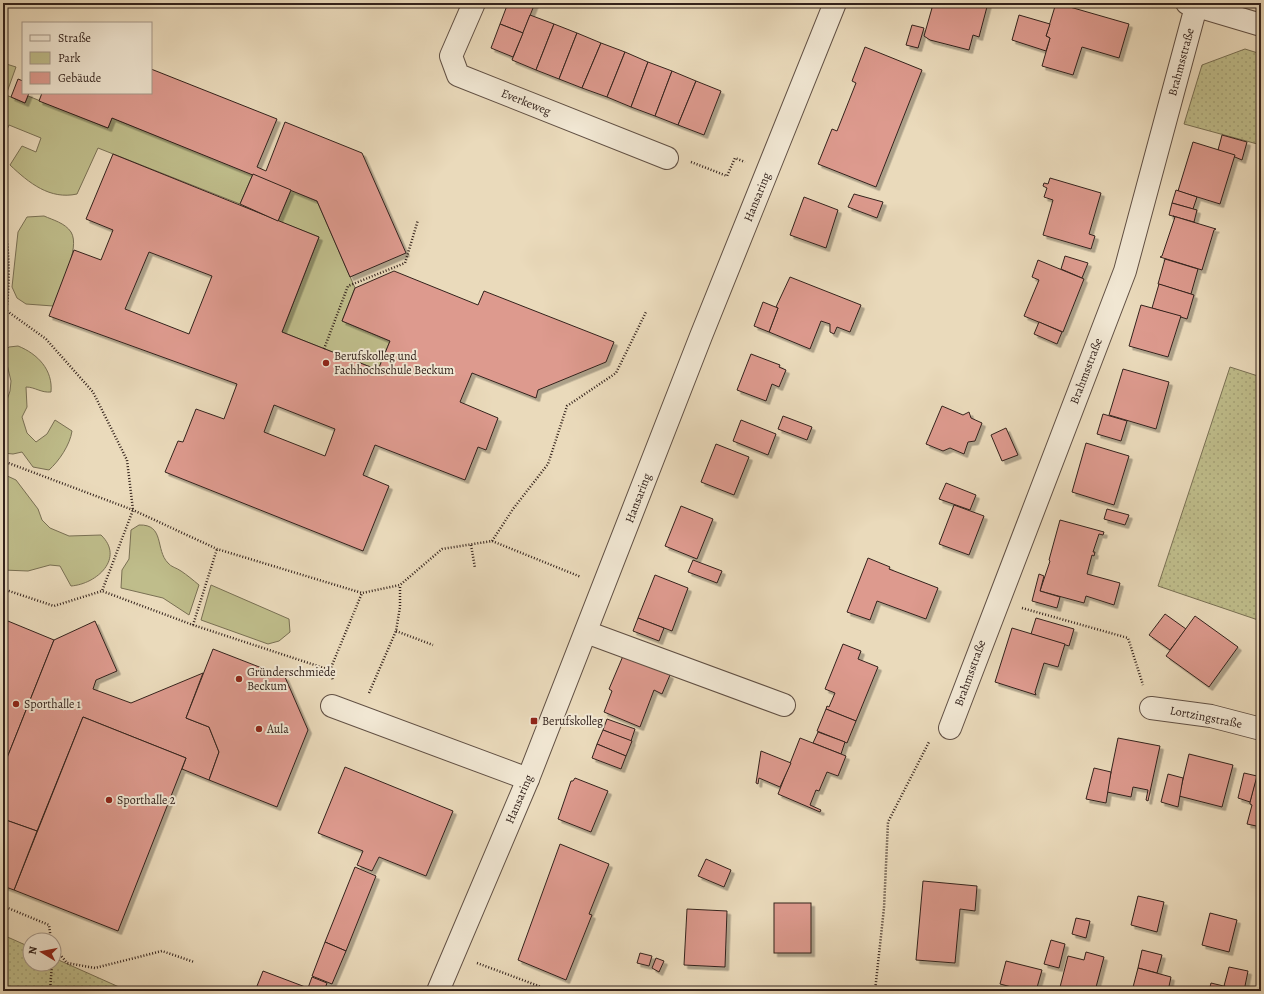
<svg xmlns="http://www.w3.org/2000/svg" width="1264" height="994" viewBox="0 0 1264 994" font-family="Alegreya,serif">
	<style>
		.grass { fill: url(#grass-dots); stroke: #797054 }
		.park { fill: #bfbd8b; stroke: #797054 }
		.building { fill: #dd9a8e; stroke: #33221c; fill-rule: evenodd; filter: url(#shadow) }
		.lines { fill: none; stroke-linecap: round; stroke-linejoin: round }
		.minor-casing { stroke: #615044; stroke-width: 24 }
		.path { stroke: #33221c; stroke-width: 2.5; stroke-dasharray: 1 2; stroke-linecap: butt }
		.minor { stroke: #f1e7d3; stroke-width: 22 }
		.poi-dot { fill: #8f2418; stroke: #f1e7d3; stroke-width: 1.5 }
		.labels { text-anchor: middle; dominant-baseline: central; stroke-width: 4; stroke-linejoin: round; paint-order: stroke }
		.street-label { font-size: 12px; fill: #33221c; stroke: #f1e7d3 }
		.poi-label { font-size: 12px; fill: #33221c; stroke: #f1e7d3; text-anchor: start }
	</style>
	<defs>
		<pattern id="grass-dots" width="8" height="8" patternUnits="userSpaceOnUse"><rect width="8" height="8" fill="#bfbd8b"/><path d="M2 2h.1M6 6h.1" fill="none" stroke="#a5a277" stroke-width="1.8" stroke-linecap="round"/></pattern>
		<filter id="shadow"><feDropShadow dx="3.5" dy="3.5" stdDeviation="0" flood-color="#0004"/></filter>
	</defs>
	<rect width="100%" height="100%" fill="#eadabb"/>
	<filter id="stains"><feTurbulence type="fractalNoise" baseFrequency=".005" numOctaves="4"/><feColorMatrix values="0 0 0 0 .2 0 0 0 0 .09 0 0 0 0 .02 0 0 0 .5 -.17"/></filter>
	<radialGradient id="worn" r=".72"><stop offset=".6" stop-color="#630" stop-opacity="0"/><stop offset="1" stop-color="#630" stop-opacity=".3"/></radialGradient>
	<g class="grass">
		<path d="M1245,49L1261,54V145L1184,124L1202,65Z"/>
		<path d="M1230,367L1261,377V621L1158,586Z"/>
		<path d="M3,935L30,947V964H54V958L128,991H3Z"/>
	</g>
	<g class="park">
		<path d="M3,63L16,67L6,95L25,103L28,96L108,128L112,118L253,174L240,204L98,148L77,194C50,200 29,183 10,165L22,146L36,152L41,138L9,125L3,139Z"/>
		<path d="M291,190L317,201L355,288L342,321L390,341L378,370L282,332L319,237L278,221Z"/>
		<path d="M44,216C53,220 65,223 71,232C81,248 59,289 53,306L26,304L17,298L12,287L18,232L27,217Z"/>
		<path d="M18,346C38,354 53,370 51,392C41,393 35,387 26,387L27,407L22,417L27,433L36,442L47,434L55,420L72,431C70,445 59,461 49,470L33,467L22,452L13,454L3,453V412L10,391L11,381L4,352L9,347Z"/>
		<path d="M3,474L16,480L38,509L42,520L50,528L69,536L101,535C125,558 97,584 71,586L60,566L50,565L28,571L3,570Z"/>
		<path d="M139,525C165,524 155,550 168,563C171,567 177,568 181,571C187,575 193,580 199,585L189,615L163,598L121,588L122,570L129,559L131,530Z"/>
		<path d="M211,585L289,619L290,632L279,641L268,644L201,620Z"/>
	</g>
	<g class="building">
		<path d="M508,3H535L523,33L500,24Z"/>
		<path d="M931,3H988L979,37L973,35L969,50L930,40L924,36L932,8L930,7Z"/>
		<path d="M1056,3L1129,24L1119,58L1082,47L1073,75L1042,66L1050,38L1046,36Z"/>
		<path d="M530,15L554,24L536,70L512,60Z"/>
		<path d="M1019,15L1050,24L1046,36L1050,38L1046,51L1012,40Z"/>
		<path d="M500,24L523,33L513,57L491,48Z"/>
		<path d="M554,24L577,33L559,79L536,70Z"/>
		<path d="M912,25L924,28L918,48L906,45Z"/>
		<path d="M577,33L601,43L582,88L559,79Z"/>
		<path d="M601,43L625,52L607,97L582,88Z"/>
		<path d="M865,47L922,70L876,187L818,164L832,129L837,131L856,83L852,81Z"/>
		<path d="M625,52L648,62L631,107L607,97Z"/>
		<path d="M648,62L672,71L655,116L631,107Z"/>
		<path d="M151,69L277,119L257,167L266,171L285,122L362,153L406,253L350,277L317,201L112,118L108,128L39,101L42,93H151Z"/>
		<path d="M672,71L696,81L678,125L655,116Z"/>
		<path d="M18,79L23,81V93H29L25,103L11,97Z"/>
		<path d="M696,81L721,91L704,135L678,125Z"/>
		<path d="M1222,135L1247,142L1242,160L1218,150Z"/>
		<path d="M1193,142L1235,155L1220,204L1178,191Z"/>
		<path d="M113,154L319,237L282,332L378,370L390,341L342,321L355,288L394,271L478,305L484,291L614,342L606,362L538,390L536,398L472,373L460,402L498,418L486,450L478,447L465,480L375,445L363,475L389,486L363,551L165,472L178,441L183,442L196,409L224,419L237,384L49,316L74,250L101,260L113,230L86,219ZM149,252L212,276L189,334L125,309ZM274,405L335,429L325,456L264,432Z"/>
		<path d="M253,174L291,190L278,221L240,204Z"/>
		<path d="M1050,178L1101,193L1089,234L1095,236L1091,249L1043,235L1053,200L1044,197L1047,188L1043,186L1044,183L1048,184Z"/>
		<path d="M1176,190L1197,197L1193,209L1172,203Z"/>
		<path d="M854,194L883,202L877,218L848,207Z"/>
		<path d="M804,197L838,210L826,248L790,235Z"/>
		<path d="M1172,203L1197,210L1194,222L1169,215Z"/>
		<path d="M1173,216L1216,229L1214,230L1202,270L1160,257L1162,256L1175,217Z"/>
		<path d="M1065,256L1088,263L1082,278L1061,269Z"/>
		<path d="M1165,259L1198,269L1191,294L1158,284Z"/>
		<path d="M1038,260L1084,279L1063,332L1024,316L1039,280L1032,277Z"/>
		<path d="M790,277L861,305L850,332L837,327L834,334L830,332V324L821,321L810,349L769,332L778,308L776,307Z"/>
		<path d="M1159,284L1194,295L1187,319L1152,308Z"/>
		<path d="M763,302L778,308L769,332L754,326Z"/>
		<path d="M1141,305L1181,316L1168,357L1129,346Z"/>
		<path d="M1039,322L1062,332L1057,344L1034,334Z"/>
		<path d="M751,354L780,365L779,367L786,370L779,387L772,384L766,401L737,390Z"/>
		<path d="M1123,369L1169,382L1156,429L1109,415Z"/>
		<path d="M942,406L963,415L969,412L971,418L982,423L975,441L968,442L964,454L950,448L943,451L926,444Z"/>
		<path d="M1103,414L1127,421L1121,441L1097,434Z"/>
		<path d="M783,416L812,427L807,440L778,429Z"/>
		<path d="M741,420L776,434L768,455L733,441Z"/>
		<path d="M1006,428L1018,455L1002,461L991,435Z"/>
		<path d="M1086,443L1129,456L1114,505L1072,492Z"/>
		<path d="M716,444L749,457L734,495L701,482Z"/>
		<path d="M946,483L976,495L970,510L939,499Z"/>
		<path d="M954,505L984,516L969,555L939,544Z"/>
		<path d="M681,506L713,519L697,559L665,546Z"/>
		<path d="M1107,509L1129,515L1125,525L1104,519Z"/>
		<path d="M1060,520L1104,532L1103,535L1099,534L1093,552H1095L1094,556L1092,555L1087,574L1120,583L1114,605L1086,596L1084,603L1040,591L1050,561L1049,560Z"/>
		<path d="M868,558L890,567L889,569L938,588L926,619L877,601L870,620L847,612Z"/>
		<path d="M693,560L722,571L717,583L688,572Z"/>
		<path d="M1039,574L1044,576L1040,591L1060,597L1057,608L1032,601Z"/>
		<path d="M655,575L688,588L672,631L638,618Z"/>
		<path d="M1165,614L1186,629L1170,650L1149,635Z"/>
		<path d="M1195,616L1238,647L1209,687L1166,656Z"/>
		<path d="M638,618L664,628L659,641L633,631Z"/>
		<path d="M1036,618L1074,629L1069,646L1031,634Z"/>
		<path d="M3,619L54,640L3,768Z"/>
		<path d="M95,621L117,671L96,680L93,689L131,703L203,673L186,718L209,727L219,752L209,780L182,769L186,758L83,717L37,831L3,819V768L54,640Z"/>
		<path d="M1012,628L1065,644L1058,667L1044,663L1035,692L1036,695L995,682Z"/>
		<path d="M843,644L861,651L858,659L878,667L856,721L826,709L827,706L829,707L835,693L825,689Z"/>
		<path d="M213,649L285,677L308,730L277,807L209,780L219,752L209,727L186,718Z"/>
		<path d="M623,656L670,675L662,694L654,690L640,727L604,712L612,691L609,689Z"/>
		<path d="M826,709L856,721L847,743L817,731Z"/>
		<path d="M83,717L186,758L118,931L14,890Z"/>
		<path d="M607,719L635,729L631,741L603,730Z"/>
		<path d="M603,730L632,741L626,756L597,744Z"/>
		<path d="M818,732L845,742L841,754L813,743Z"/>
		<path d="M800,738L846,756L838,776L827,772L819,791L816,790L810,805L821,810L820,812L778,794Z"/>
		<path d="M1118,738L1160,746L1148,801L1146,800L1148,790L1133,787L1131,797L1107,792Z"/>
		<path d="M597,744L626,756L621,769L592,758Z"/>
		<path d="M761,751L791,763L780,787L759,778L758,784L756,783Z"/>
		<path d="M1189,754L1233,765L1222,807L1179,796Z"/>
		<path d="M345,767L453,811L426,876L379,857L372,871L357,865L363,851L318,833Z"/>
		<path d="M1094,768L1111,772L1106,803L1086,799Z"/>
		<path d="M1258,769H1261V827L1247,824L1252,805L1250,804V802Z"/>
		<path d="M1244,773L1257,776L1250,802L1238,798Z"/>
		<path d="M1168,774L1183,778L1178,807L1161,802Z"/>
		<path d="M575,778L608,791L591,832L558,819L571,781H573Z"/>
		<path d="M3,819L37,831L14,890L3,886Z"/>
		<path d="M560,844L609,864L589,914L592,915L566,980L518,960Z"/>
		<path d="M706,859L731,870L724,887L698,876Z"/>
		<path d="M355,867L376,876L346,951L325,942Z"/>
		<path d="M923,881L977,886L975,911L960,909L955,963L916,960Z"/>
		<path d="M1138,896L1164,902L1157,932L1131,925Z"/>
		<rect x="774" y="903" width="37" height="50"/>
		<path d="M687,909L727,911L725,967L684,965Z"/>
		<path d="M1210,913L1237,920L1229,952L1202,945Z"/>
		<path d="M1076,918L1090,921L1086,938L1072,934Z"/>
		<path d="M1051,940L1065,944L1059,968L1044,964Z"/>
		<path d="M325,942L346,951L332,984L312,976Z"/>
		<path d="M1142,950L1162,955L1157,973L1138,968Z"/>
		<path d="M1086,952L1104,957L1095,991H1059L1068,956L1084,960Z"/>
		<path d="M640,953L652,956L649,966L637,963Z"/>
		<path d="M656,958L664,961L659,972L652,968Z"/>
		<path d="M1006,961L1042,970L1036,991H1027L1000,984Z"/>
		<path d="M1229,967L1248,971L1244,991L1224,986Z"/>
		<path d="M1138,968L1171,977L1168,991H1132Z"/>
		<path d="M263,971L308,988L312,977L327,983L324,991H255Z"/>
		<path d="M1211,983L1244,991H1209Z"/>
	</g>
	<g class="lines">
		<defs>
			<g id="minor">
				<path d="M474,3L451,56L458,75L667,158"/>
				<path d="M1187,3L1261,25"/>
				<path d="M586,632L784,705"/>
				<path d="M332,706L528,779"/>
				<path d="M1151,708L1211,716L1261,729"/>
				<path d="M950,728L1125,271L1197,3"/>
				<path d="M438,991L528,779L701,336L835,3"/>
			</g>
		</defs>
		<use href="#minor" class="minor-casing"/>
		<g class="path">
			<path d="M3,5L5,3"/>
			<path d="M691,162L727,176L735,158L745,162"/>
			<path d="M3,217C11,254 10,296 3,333"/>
			<path d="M7,311L46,339L93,392L127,460L133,510L102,591"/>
			<path d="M324,349L348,286L405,263L418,220"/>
			<path d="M3,461L133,510L217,549L362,593L400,585L442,549L492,541L581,577"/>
			<path d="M492,541L513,509L548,464L567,406L616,373L646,312"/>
			<path d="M471,545L475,568"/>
			<path d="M3,589L54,606L102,591L193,625L330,670L333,681"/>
			<path d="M1022,608L1128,638L1143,685"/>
			<path d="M193,625L217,549"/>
			<path d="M396,631L433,645"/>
			<path d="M330,670L362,593"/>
			<path d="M369,693L396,631L400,607V585"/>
			<path d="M3,906L49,925L51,940"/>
			<path d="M54,947L67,963L95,968L162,951L194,962"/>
			<path d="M477,963L552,991"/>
			<path d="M50,991L52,964"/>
			<path d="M875,991L884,908L888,822L929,742"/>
		</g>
		<use href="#minor" class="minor"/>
	</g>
	<g class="poi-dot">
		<circle cx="326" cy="363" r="4"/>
		<circle cx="239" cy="679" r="4"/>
		<circle cx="16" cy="704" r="4"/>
		<rect x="530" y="717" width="8" height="8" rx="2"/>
		<circle cx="259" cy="729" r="4"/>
		<circle cx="109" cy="800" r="4"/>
	</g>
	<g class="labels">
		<g class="street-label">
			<text transform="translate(1181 62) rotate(-75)">Brahmsstraße</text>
			<text transform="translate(526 102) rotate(22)">Everkeweg</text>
			<text transform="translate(757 197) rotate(-68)">Hansaring</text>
			<text transform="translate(1086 371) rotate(-69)">Brahmsstraße</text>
			<text transform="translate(638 498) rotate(-69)">Hansaring</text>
			<text transform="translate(970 673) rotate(-70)">Brahmsstraße</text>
			<text transform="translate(1206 717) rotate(11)">Lortzingstraße</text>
			<text transform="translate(519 799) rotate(-67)">Hansaring</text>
		</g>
		<g class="poi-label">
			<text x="334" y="356">Berufskolleg und<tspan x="334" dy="14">Fachhochschule Beckum</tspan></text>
			<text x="247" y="672">Gründerschmiede<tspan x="247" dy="14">Beckum</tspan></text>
			<text x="24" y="704">Sporthalle 1</text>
			<text x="542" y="721">Berufskolleg</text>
			<text x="267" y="729">Aula</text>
			<text x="117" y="800">Sporthalle 2</text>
		</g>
	</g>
	<rect width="1264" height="994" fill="none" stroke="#eadabb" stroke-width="16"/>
	<rect x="4" y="4" width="1256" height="986" fill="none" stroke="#33221c" stroke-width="2"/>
	<rect x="8" y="8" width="1248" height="978" fill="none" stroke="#33221c"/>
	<rect x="22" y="22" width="130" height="72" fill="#f1e7d3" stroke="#a5988a"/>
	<rect x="30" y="35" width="20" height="6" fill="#f1e7d3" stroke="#a5988a"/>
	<text x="58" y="42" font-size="12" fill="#33221c">Straße</text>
	<rect x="30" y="52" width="20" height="12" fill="#bfbd8b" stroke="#a5988a"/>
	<text x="58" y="62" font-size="12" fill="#33221c">Park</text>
	<rect x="30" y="72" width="20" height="12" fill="#dd9a8e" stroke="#a5988a"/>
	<text x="58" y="82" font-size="12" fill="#33221c">Gebäude</text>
	<g transform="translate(42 952) rotate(280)"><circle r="19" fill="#f1e7d3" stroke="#a5988a"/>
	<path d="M0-3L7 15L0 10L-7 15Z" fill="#8f2418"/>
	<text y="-6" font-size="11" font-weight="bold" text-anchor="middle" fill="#33221c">N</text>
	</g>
	<rect width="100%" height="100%" filter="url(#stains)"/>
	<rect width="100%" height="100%" fill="url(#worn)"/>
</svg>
